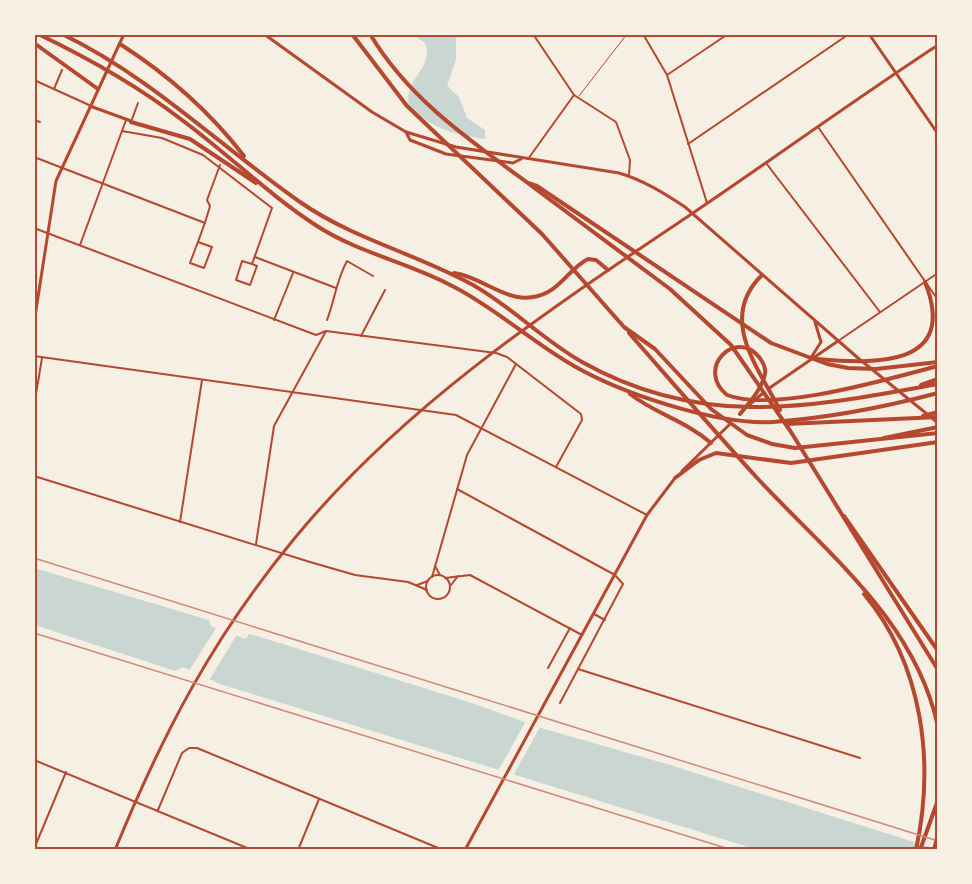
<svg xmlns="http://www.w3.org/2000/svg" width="972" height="884" viewBox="0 0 972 884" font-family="Signika,sans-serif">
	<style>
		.water { fill: #c9d6d2 }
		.pier { fill: #f6efe4 }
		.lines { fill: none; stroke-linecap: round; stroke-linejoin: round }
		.service { stroke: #b5482f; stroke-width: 1 }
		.minor { stroke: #b5482f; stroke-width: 2 }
		.tertiary { stroke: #b5482f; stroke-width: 2 }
		.secondary { stroke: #b5482f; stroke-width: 3 }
		.primary { stroke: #b5482f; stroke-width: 3 }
		.motorway { stroke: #b5482f; stroke-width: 4 }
		.rail { stroke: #cf8b77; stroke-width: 1.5 }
		.neatline { fill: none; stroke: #b5482f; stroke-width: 2 }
	</style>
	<rect width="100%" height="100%" fill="#f6efe4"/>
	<g class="water">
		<path d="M414,35H456V59L447,86L459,97L467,118L485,130V139C455,135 430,128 409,106C403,78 435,69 425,43Z"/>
		<path d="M34,568L209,620L211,626L246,639L249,634L257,636L475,704L541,728L670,765L936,849H755L220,684L183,667L175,671L35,625Z"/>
	</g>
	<g class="pier">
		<path d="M218,625L238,633L208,682L188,672Z"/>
		<path d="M527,719L541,725L512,778L497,773Z"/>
	</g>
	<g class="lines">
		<path class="service" d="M579,96L627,34"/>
		<g class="minor">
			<path d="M533,34L574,95L616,122L630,160L629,176"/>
			<path d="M667,75L728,34"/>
			<path d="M34,80L89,105"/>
			<path d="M54,89L62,70"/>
			<path d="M34,120L40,122"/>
			<path d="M131,122L138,103"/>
			<path d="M818,127L938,300"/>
			<path d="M122,131L162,138L203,155L272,208L252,264L242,261L236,280L250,285L257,266L252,264"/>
			<path d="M688,144L849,34"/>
			<path d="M34,157L205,223"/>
			<path d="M528,159L574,95"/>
			<path d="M766,163L880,312"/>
			<path d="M34,228L316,335L326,331L496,353L507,357L581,414L582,420L556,467"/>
			<path d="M198,242L212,247L204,268L190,263C197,244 205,225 210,206L207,200L220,165"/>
			<path d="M80,245L126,120"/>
			<path d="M255,257L336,288"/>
			<path d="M274,320L293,273"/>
			<path d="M327,320C335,299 336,281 347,261L373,276"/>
			<path d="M361,336L385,290"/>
			<path d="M34,356L456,415L647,515"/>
			<path d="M34,406L42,358"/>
			<path d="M457,489L615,575L623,584L560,703"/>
			<path d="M180,522L202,380"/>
			<path d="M256,544L274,426L326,331"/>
			<path d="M435,566L440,575"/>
			<path d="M432,577L467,455L516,364"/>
			<path d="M594,614L605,620"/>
			<path d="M548,668L570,628"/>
			<path d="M578,669L860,758"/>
			<path d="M158,810L182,753L189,748H197L443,850"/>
			<path d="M34,849L66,772"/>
			<path d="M298,850L319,799"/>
		</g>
		<g class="tertiary">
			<path d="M643,34L667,75L707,203"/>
			<path d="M838,341L938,273"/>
			<path d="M34,476L310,562L355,575L408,582L427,590"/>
			<circle cx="438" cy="587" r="12"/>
			<path d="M445,578L470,575L582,635"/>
			<path d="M417,585L428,581"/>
			<path d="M451,585L458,576"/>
			<path d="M34,760L252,850"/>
		</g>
		<g class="secondary">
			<path d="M264,34L372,112L406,132L456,147L619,173C643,180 664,193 685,207L858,358L938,423"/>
			<path d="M406,132L410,140L446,154L513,163L521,159"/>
			<path d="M812,356L821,342L815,322"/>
			<path d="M768,389L838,341"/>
			<path d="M748,406L763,393"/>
			<path d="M682,471L730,424"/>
			<path d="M465,850L647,515L675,478"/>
		</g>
		<g class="primary">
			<path d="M869,34L938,134"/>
			<path d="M90,106L131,121"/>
			<path d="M34,323L56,181L124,34"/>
			<path d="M115,850C163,733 213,637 294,539C404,405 547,311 690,215C773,159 854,100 938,45"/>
		</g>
		<g class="motorway">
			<path d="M38,34C88,58 138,86 182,120C228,154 269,195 317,226C360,254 412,263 456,288C498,310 533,343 574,366C623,394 716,425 773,422C827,418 885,407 938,393"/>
			<path d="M62,34C151,77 220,146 300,202C353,239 417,254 473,285C512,307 543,340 582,362C703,430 810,407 938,384"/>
			<path d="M352,34L407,106L542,234L624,327L655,349L711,409L747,435L772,444L795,448L938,433"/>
			<path d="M370,34C408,98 469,140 528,183L537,186L771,343L827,364L848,368L876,369L938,362"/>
			<path d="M34,43L98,89"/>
			<path d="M120,44C167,74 210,112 244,156"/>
			<path d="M131,122L190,139L256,183"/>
			<path d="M529,184L670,289L731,345L791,432L938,670"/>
			<path d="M454,273C486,277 512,311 548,292C563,284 572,267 588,259L596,260L608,270"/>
			<path d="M762,275C718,318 757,366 780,410"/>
			<path d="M629,333C672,382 715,432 759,480C829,555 916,622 938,727"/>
			<path d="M817,359C874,364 959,368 925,282"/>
			<path d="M921,385L938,379"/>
			<path d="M630,394C656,414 686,421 711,443"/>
			<path d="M740,414C749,403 762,389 765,374C766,368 763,362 759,357C735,328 695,369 727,395C774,413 888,379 938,366"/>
			<path d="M923,416L938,412"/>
			<path d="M787,424L938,417"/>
			<path d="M884,438L938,427"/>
			<path d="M675,478L699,460L716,453L791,463L938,442"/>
			<path d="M844,516L938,651"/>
			<path d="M864,594C923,665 935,762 916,850"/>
			<path d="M920,850L938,800"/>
			<path d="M934,850L938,833"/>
		</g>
		<g class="rail">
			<path d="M34,558L938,841"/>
			<path d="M34,633L732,850"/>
		</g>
	</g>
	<rect width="972" height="884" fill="none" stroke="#f6efe4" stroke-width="72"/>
	<rect x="36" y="36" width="900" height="812" class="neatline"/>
</svg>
